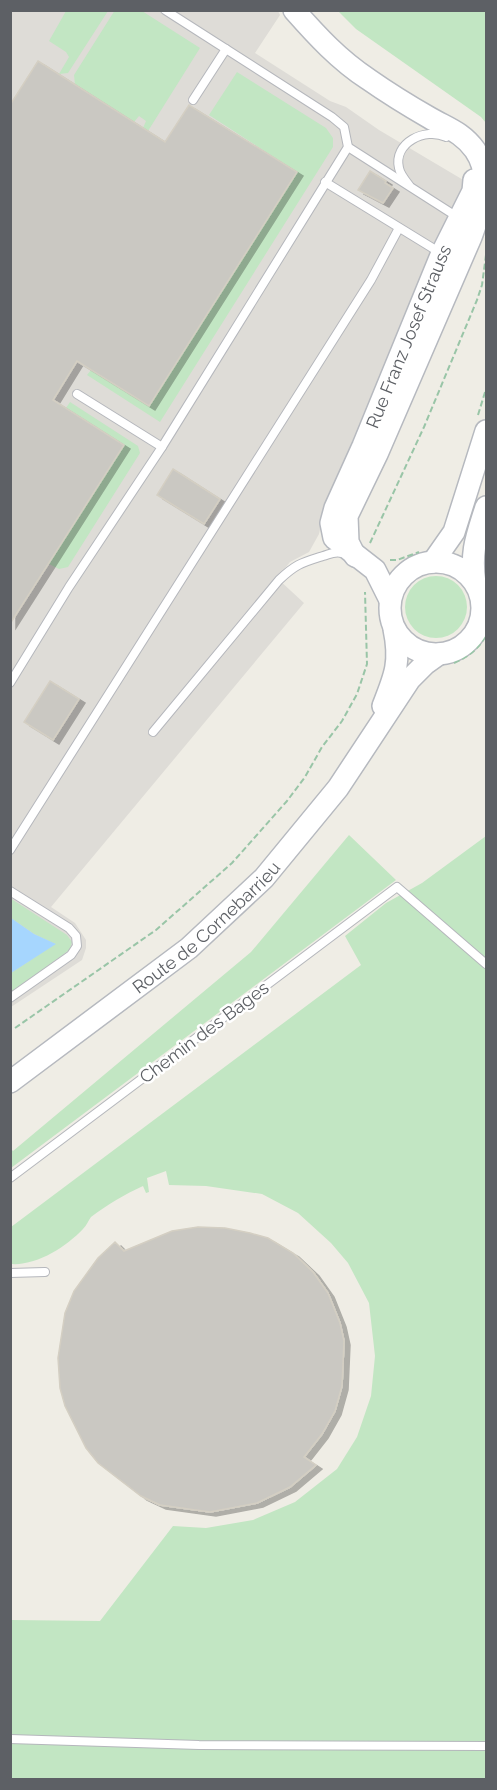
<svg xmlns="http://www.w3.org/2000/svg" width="497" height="1790" viewBox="0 0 497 1790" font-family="Raleway,sans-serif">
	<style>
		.industrial { fill: #dedcd7 }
		.green { fill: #c2e6c3 }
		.water { fill: #a6d6fe }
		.building { fill: #cac8c2; stroke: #d4cfc3; stroke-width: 1.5; filter: url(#shadow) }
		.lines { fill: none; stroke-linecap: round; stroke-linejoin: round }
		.lane-casing { stroke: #b5b7bc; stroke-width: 10 }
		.secondary-casing { stroke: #b6b9bf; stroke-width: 24 }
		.path { stroke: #99c5a7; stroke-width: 2; stroke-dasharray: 6 3; stroke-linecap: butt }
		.lane { stroke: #fff; stroke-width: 8 }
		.secondary { stroke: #fff; stroke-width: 21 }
		.labels { text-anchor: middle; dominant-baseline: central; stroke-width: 5; stroke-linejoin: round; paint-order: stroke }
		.street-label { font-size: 18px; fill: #5d6065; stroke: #fff }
	</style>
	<defs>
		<filter id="shadow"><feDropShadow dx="6" dy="4" stdDeviation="0" flood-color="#0004"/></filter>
	</defs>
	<rect width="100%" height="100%" fill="#efede5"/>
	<path class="industrial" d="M11,11H278L280,15L255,53L330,101L346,107L379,130L465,181L402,338L325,507L319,534L309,552L290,562L277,578L304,603L51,907L75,923L86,940V948L82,960L11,1007Z"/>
	<g class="green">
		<path d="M115,10L142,11L200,48L148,131L143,128L146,121L139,116L134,122L75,85L74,75Z"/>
		<path d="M66,11H108L68,73L59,74L69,57L66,52L49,41Z"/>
		<path d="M338,11H486V123L481,117L356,29Z"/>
		<path d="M237,72L326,128L333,138V147L160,422L87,375L91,370L149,406L297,172L209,115Z"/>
		<path d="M70,402L138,446L140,453L68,567L59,569L49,564L124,445L66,408Z"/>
		<circle cx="436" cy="607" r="31"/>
		<path d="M349,835L396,880L11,1168V1149L13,1151L251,952Z"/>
		<path d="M486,836V1779L11,1780V1620L100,1621L173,1526L206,1528L253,1520L295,1502L337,1469L357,1437L371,1396L375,1356L369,1303L348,1263L331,1243L298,1213L262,1194L206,1186L169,1185L166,1171L147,1178L149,1192L146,1193L143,1186C125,1194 107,1205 91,1217C88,1221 87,1225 83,1229C66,1247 36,1266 11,1264V1227L361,965L345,936L386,903L422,883Z"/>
		<path d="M10,898L67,935L72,942L70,949L64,954L11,992V973L55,944L34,934L11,918Z"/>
	</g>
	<path class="water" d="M11,918L34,934L56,944L11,973Z"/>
	<g class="building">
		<path d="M38,61L165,142L189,105L297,172L149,406L77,361L53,400L124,445L10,624V105Z"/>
		<path d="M370,171L386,181L385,183L393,188L383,203L358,190Z"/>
		<path d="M173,469L220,499L204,524L157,495Z"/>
		<path d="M50,681L79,699L53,740L24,722Z"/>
		<path d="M198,1227L225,1228L250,1233L268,1238L293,1253L313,1272L328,1293L340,1323L344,1341L342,1386L335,1411L322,1434L304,1457L316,1465L290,1487L257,1503L210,1512L160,1505L141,1496L98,1463L86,1448L65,1406L60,1388L58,1358L65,1313L74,1291L98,1258L115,1242L124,1251L172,1231Z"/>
	</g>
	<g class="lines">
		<defs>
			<g id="lane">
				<path d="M193,100L226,49"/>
				<path d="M348,147L459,218"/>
				<path d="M325,182L439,252"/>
				<path d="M409,185C405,180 400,174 399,168C393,143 425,127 446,137"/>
				<path d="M77,394L162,447"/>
				<path d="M10,683L69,587L162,447L348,147L344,127L332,117L165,10"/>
				<path d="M153,732L279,580C296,564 301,563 323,556C330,554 334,551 342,553"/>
				<path d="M10,850L371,280L399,228"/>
				<path d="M10,891L69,928L76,936L77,946L71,955L10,998"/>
				<path d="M10,1178L397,887L486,964"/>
				<path d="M10,1273L45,1272"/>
				<path d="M10,1739L199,1745L486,1746"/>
			</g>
			<g id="secondary">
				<path d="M294,10C317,36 339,60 368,79C388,93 409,106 430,118C447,128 462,132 475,150C494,178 481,209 471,237L377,454L347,516L348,542L355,556"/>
				<path d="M433,562L454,532L486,431"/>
				<circle cx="436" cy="608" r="46"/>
				<path d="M475,583C470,551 477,536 486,507"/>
				<path id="s1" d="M390,600L375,570L334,538L331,523L335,508L363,446L442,253L473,191L474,180"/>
				<path d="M383,706C395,676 401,662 394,629"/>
				<path id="s2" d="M10,1082L189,948L264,878L338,788L410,679L425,664L439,654"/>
			</g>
		</defs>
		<use href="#lane" class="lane-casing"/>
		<use href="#secondary" class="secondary-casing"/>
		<g class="path">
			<path d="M478,415L486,389"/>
			<path d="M370,543L424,427L477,300L482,285L486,255"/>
			<path d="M390,560H397L419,552"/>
			<path d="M454,663C468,657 479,649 486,635"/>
			<path d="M15,1028L156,930L232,863L287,801L305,777L322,747L342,721L357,694L367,664L365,592"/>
		</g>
		<use href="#lane" class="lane"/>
		<use href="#secondary" class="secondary"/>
	</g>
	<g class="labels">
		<g class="street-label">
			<text stroke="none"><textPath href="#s1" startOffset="303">Rue Franz Josef Strauss</textPath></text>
			<text stroke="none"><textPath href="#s2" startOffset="250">Route de Cornebarrieu</textPath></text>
			<text transform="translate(204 1032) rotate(-37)">Chemin des Bages</text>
		</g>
	</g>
	<rect width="497" height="1790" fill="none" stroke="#5d6065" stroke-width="24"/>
</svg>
